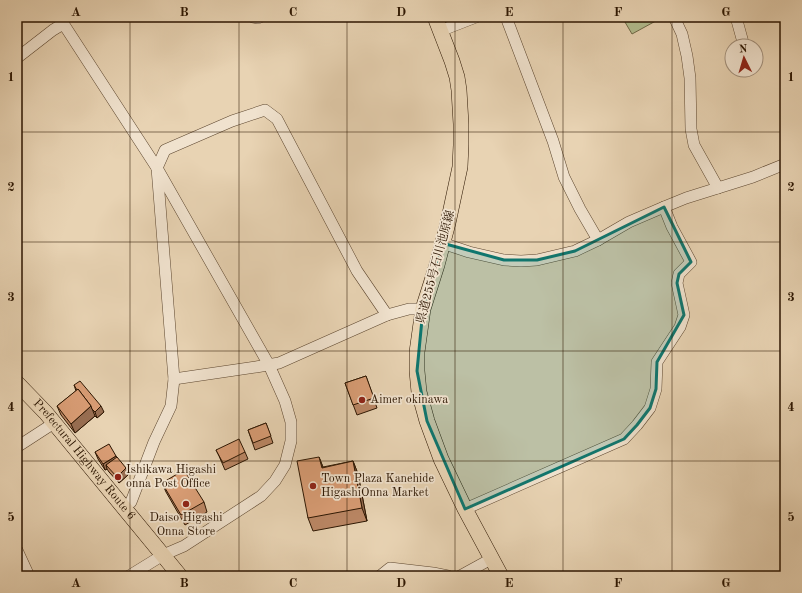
<svg xmlns="http://www.w3.org/2000/svg" width="802" height="593" viewBox="0 0 802 593" font-family="'Old Standard TT','Noto Serif JP',serif">
	<style>
		.green { fill: #b2bd8f; stroke: #6f6a48 }
		.lines { fill: none; stroke-linecap: round; stroke-linejoin: round }
		.minor-casing { stroke: #5b452e; stroke-width: 12 }
		.major-casing { stroke: #2c1602; stroke-width: 16 }
		.minor { stroke: #f0e2ce; stroke-width: 11 }
		.major { stroke: #e8d3b3; stroke-width: 15 }
		.wall { fill: #bb8765; stroke: #2c1602 }
		.shaded-wall { fill: #986e52; stroke: #2c1602 }
		.building { fill: #d99d75; stroke: #2c1602 }
		.marked { fill: #0f766e; fill-opacity: 0.2; stroke: #0f766e; stroke-width: 3; stroke-linejoin: round }
		.grid { fill: none; stroke: #2c1602; stroke-width: 1; stroke-opacity: 0.55 }
		.poi-dot { fill: #8f2418; stroke: #f0e2ce; stroke-width: 1.5 }
		.labels { text-anchor: middle; dominant-baseline: central; stroke-width: 3.5; stroke-linejoin: round; paint-order: stroke }
		.street-label { font-size: 12px; fill: #2c1602; stroke: #f0e2ce }
		.poi-label { font-size: 12px; fill: #2c1602; stroke: #f0e2ce; text-anchor: start }
		.neatline { fill: none; stroke: #2c1602; stroke-width: 1.5 }
		.grid-label { font-size: 13px; text-anchor: middle; font-weight: bold; fill: #2c1602 }
	</style>
	<rect width="100%" height="100%" fill="#e8d3b3"/>
	<filter id="stains"><feTurbulence type="fractalNoise" baseFrequency=".005" numOctaves="4"/><feColorMatrix values="0 0 0 0 .2 0 0 0 0 .09 0 0 0 0 .02 0 0 0 .5 -.17"/></filter>
	<radialGradient id="worn" r=".72"><stop offset=".6" stop-color="#630" stop-opacity="0"/><stop offset="1" stop-color="#630" stop-opacity=".3"/></radialGradient>
	<path class="green" d="M622,17H663L632,34Z"/>
	<g class="lines">
		<defs>
			<g id="minor">
				<path d="M59,17L157,168L269,365L285,401L291,422V441L285,465L275,481L261,496L184,546L163,555L129,576"/>
				<path d="M253,17L258,18L260,17"/>
				<path d="M506,17L553,141L564,177L580,209L598,240"/>
				<path d="M674,17L682,34L687,56L690,78L691,129L694,145L718,188"/>
				<path d="M736,17L744,46"/>
				<path d="M440,31L476,17"/>
				<path d="M17,58L53,30L63,24"/>
				<path d="M442,243L469,252L504,260L521,261L537,260L575,251L598,240L629,222L664,207L686,198L753,177L785,164"/>
				<path d="M174,379L256,367L279,363L387,315L409,309H423"/>
				<path d="M17,447L54,423"/>
				<path d="M123,507L131,502L154,442L171,406L174,379L157,168L165,150L232,121L265,110L277,119L357,271L387,315"/>
				<path d="M465,509L624,439L637,425L650,408L656,389L657,362L680,327L684,315L677,283L679,274L691,262L672,227L664,207"/>
				<path d="M17,550L29,576"/>
				<path d="M380,576L390,568L433,573L448,576"/>
				<path d="M460,576L491,559"/>
			</g>
			<g id="major">
				<path d="M435,17L452,61L457,77L459,90L461,124V145L460,167L448,223L437,265L423,309L417,352V371L419,392L427,421L441,459L465,509L501,576"/>
				<path id="s1" d="M17,383L46,413L180,576"/>
			</g>
		</defs>
		<use href="#minor" class="minor-casing"/>
		<use href="#major" class="major-casing"/>
		<use href="#minor" class="minor"/>
		<use href="#major" class="major"/>
	</g>
	<g class="wall">
		<path d="M366,376L377,408L357,415L345,383Z"/>
		<path d="M74,385L104,412L97,418L95,416L75,433L61,415L57,406L76,391Z"/>
		<path d="M266,423L273,443L255,450L248,430Z"/>
		<path d="M216,450L245,452L248,459L225,470L219,456Z"/>
		<path d="M95,452L116,456L128,475L119,483L109,472L107,469L105,470L98,459Z"/>
		<path d="M319,457L323,467L353,461L358,474L367,521L313,531L308,518Z"/>
		<path d="M162,483L204,502L207,512L185,525L166,492Z"/>
	</g>
	<g class="shaded-wall">
		<path d="M91,406L95,416L75,433L71,424Z"/>
		<path d="M101,406L104,412L97,418L95,412Z"/>
		<path d="M116,456L118,462L106,465L107,469L105,470L103,464Z"/>
		<path d="M319,457L324,470L322,468Z"/>
		<path d="M353,461L358,474L367,521L362,508Z"/>
		<path d="M126,468L128,475L119,483L117,477Z"/>
	</g>
	<g class="building">
		<path d="M366,376L374,398L353,405L345,383Z"/>
		<path d="M80,381L101,406L95,412L92,409L91,406L78,389L77,390L74,385Z"/>
		<path d="M78,389L91,406L71,424L57,406Z"/>
		<path d="M266,423L271,436L253,443L248,430Z"/>
		<path d="M239,439L245,452L223,463L216,450Z"/>
		<path d="M109,444L116,456L103,464L95,452Z"/>
		<path d="M117,457L126,468L117,477L106,465Z"/>
		<path d="M319,457L322,468L353,461L362,508L308,518L297,461Z"/>
		<path d="M184,470L204,502L181,515L162,483Z"/>
	</g>
	<path class="marked" d="M664,207L691,262L679,274L677,283L684,315L657,362L656,389L650,408L637,425L624,439L465,509L427,421L417,371L423,309L442,243L504,260H537L575,251Z"/>
	<path class="grid" d="M130,17V576M239,17V576M347,17V576M455,17V576M563,17V576M672,17V576M17,132H785M17,242H785M17,351H785M17,461H785"/>
	<g class="poi-dot">
		<circle cx="362" cy="400" r="4"/>
		<circle cx="118" cy="477" r="4"/>
		<circle cx="313" cy="486" r="4"/>
		<circle cx="186" cy="504" r="4"/>
	</g>
	<g class="labels">
		<g class="street-label">
			<text transform="translate(436 267) rotate(-75)">県道255号石川池原線</text>
			<text stroke="none"><textPath href="#s1" startOffset="102">Prefectural Highway Route 6</textPath></text>
		</g>
		<g class="poi-label">
			<text x="370" y="400">Aimer okinawa</text>
			<text x="126" y="470">Ishikawa Higashi<tspan x="126" dy="14">onna Post Office</tspan></text>
			<text x="321" y="479">Town Plaza Kanehide<tspan x="321" dy="14">HigashiOnna Market</tspan></text>
			<text x="186" y="518" text-anchor="middle">Daiso Higashi<tspan x="186" dy="14">Onna Store</tspan></text>
		</g>
	</g>
	<rect width="802" height="593" fill="none" stroke="#e8d3b3" stroke-width="44"/>
	<g transform="translate(744 58) rotate(355)"><circle r="19" fill="#f0e2ce" stroke="#a2907c"/>
	<path d="M0-3L7 15L0 10L-7 15Z" fill="#8f2418"/>
	<text y="-6" font-size="11" font-weight="bold" text-anchor="middle" fill="#2c1602">N</text>
	</g>
	<rect x="22" y="22" width="758" height="549" class="neatline"/>
	<g class="grid-label">
		<text x="76" y="16">A</text>
		<text x="184" y="16">B</text>
		<text x="293" y="16">C</text>
		<text x="401" y="16">D</text>
		<text x="509" y="16">E</text>
		<text x="618" y="16">F</text>
		<text x="726" y="16">G</text>
		<text x="11" y="81">1</text>
		<text x="791" y="81">1</text>
		<text x="11" y="191">2</text>
		<text x="791" y="191">2</text>
		<text x="11" y="301">3</text>
		<text x="791" y="301">3</text>
		<text x="11" y="411">4</text>
		<text x="791" y="411">4</text>
		<text x="11" y="521">5</text>
		<text x="791" y="521">5</text>
		<text x="76" y="587">A</text>
		<text x="184" y="587">B</text>
		<text x="293" y="587">C</text>
		<text x="401" y="587">D</text>
		<text x="509" y="587">E</text>
		<text x="618" y="587">F</text>
		<text x="726" y="587">G</text>
	</g>
	<rect width="100%" height="100%" filter="url(#stains)"/>
	<rect width="100%" height="100%" fill="url(#worn)"/>
</svg>
